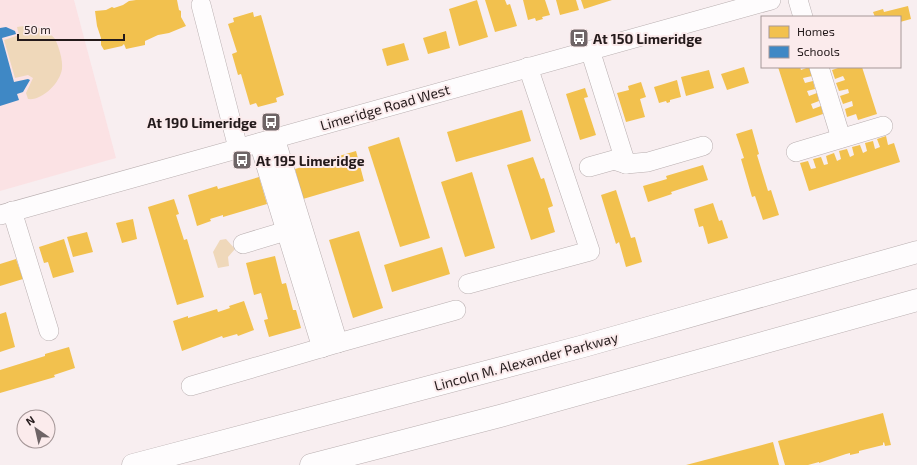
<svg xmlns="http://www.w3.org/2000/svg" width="917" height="465" viewBox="0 0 917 465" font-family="'Exo 2',sans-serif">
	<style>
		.built { fill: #fbe2e4 }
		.green { fill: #efd8ba }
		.homes { fill: #f2c14e }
		.schools { fill: #3f88c5 }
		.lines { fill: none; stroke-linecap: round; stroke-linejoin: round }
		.minor-casing { stroke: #b9afb0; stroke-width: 20 }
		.highway-casing { stroke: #b9afb0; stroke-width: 23 }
		.minor { stroke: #fefcfd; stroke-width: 19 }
		.highway { stroke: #fefcfd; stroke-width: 22 }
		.labels { text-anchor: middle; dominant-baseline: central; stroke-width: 4; stroke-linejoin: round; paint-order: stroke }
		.poi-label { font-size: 14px; font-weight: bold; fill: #241a1b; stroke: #fbebec; text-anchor: start }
		.street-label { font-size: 14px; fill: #241a1b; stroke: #fbebec }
	</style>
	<rect width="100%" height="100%" fill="#f8eef0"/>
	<path class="built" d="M0,0H74L116,158L0,191Z"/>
	<g class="green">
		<path d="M31,25C39,28 50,32 55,39C59,47 63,60 62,69C60,83 42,101 28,99L26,93L33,78L28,75L15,78L4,40L19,35L17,27Z"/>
		<path d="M226,239L235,249L228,257L229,266L218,268L213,252L220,240Z"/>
	</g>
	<g class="homes">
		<path d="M136,0H177L179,10L181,11V17L186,26L169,33L158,35L145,41V45L126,49L124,44L122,46L104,50L101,45V38L97,26L95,11L106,10L112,7L114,8L123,5L129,1Z"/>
		<path d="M477,0L488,37L459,46L449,9Z"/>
		<path d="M485,0H505L507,5L510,4L517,26L495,32Z"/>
		<path d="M523,0H545L550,15L542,17L543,19L536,21L535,18L528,20Z"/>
		<path d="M556,0H576L579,10L560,15Z"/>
		<path d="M581,0H612L584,9Z"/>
		<path d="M908,6L911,19L900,22V17H875L873,12L883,9L884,12Z"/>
		<path d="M253,12L254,17L261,15L284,95L276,98L277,102L258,107L256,103L250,105L241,74L238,75L232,54L237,52L228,24L234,22L233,18Z"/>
		<path d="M446,31L450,48L428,54L423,38Z"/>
		<path d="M404,43L409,60L387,66L382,49Z"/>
		<path d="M744,67L749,83L727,90L721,74Z"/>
		<path d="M778,67H800L801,70L809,67L812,76L803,78L805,83L813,81L815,89L807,91L809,96L817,93L819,101L811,104L813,109L821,106L823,114L796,123Z"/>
		<path d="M841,67H862L877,114L858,120L856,114L847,117L845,109L853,106L852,101L843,104L840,96L849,93L848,89L839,91L836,83L845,80L843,76L835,79L832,70Z"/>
		<path d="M709,70L714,88L686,96L681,77Z"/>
		<path d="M677,80L681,97L670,100V102L667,103L666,101L659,103L654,87Z"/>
		<path d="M641,82L646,97L640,99L645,117L626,122L617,93L629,90L628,86Z"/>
		<path d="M585,88L588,97L584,98L596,135L580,140L566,94Z"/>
		<path d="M522,110L531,141L456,162L447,132Z"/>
		<path d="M752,129L759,154L757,155L768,191L771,190L779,215L763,220L755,196L752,197L741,159L744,158L736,134Z"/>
		<path d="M886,136L888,145L894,143L900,162L809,191L800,163L808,161L811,169L816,168L813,159L821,157L824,165L828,164L826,156L834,153L837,161L841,159L839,151L847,149L850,157L854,155L852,147L860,145L863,153L867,151L865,143L873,141L875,149L880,147L877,139Z"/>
		<path d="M399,137L430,238L400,247L368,147Z"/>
		<path d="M356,151L364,181L303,199L295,169Z"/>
		<path d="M533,157L541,179L544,178L553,206L548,208L555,232L531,240L507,165Z"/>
		<path d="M703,165L708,180L671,192L672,194L648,202L643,186L667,179L666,176Z"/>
		<path d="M472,172L495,248L465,257L441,182Z"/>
		<path d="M259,177L267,204L223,217V215L210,219L211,221L197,226L188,195L217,186L218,189Z"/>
		<path d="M616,190L631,238L635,237L642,262L626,267L619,242L616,244L601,195Z"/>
		<path d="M174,199L179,214L176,215L184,240L187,239L204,297L177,305L148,207Z"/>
		<path d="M713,203L719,221L722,220L728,238L708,244L703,226L699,227L694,209Z"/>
		<path d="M133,219L137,239L122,243L116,223Z"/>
		<path d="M359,231L383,308L353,318L329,240Z"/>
		<path d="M87,232L93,252L73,257L67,237Z"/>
		<path d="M64,239L74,272L53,278L48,262L44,263L39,247Z"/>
		<path d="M442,247L450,274L392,292L384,265Z"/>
		<path d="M275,256L282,284L286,283L293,310H296L301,328L269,337L264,320L268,319L261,293L254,295L246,263Z"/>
		<path d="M16,259L23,279L0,286V264Z"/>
		<path d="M244,301L254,330L238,336L237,334L223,338L222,336L182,351L173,321L188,316V318L217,309L218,312L230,308L229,306Z"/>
		<path d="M6,312L15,347L0,352V314Z"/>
		<path d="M69,347L75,368L54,375L55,377L0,393V370L45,356V354Z"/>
		<path d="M883,413L891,445L885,446L884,442L883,443V445L859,451V453L850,455V453L846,454L819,463V462L808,465H785L778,441Z"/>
		<path d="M773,442L779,465H686Z"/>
	</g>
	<path class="schools" d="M6,27L15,31L16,34L2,38L14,82L28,79L30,80L23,92L17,94L19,100L0,106V28Z"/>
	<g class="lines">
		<defs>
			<g id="minor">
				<path d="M798,0L803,17"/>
				<path d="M201,5L238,148"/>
				<path d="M590,50L626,164L648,162L703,146"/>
				<path d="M819,67L841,138"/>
				<path d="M275,138L338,343"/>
				<path d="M259,143L322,348"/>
				<path d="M796,152L883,126"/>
				<path d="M589,167L614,160L626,164"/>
				<path d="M12,211L49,331"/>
				<path d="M0,215L771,0"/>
				<path d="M243,244L286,231"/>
				<path d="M468,284L590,251L528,67"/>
				<path d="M191,386L338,343L456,310"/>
			</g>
			<g id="highway">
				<path d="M133,465L584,346L917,252"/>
				<path d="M311,465L500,416L917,300"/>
			</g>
		</defs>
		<use href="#minor" class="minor-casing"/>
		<use href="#highway" class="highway-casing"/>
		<use href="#minor" class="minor"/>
		<use href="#highway" class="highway"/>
	</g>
	<defs>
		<symbol id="bus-square" viewBox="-11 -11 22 22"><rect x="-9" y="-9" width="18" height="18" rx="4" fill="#6e6466" stroke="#fbebec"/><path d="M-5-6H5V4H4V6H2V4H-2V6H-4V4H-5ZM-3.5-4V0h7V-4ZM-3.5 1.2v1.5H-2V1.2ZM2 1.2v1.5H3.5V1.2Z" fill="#fff"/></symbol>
	</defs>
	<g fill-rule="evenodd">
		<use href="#bus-square" x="568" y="27" width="22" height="22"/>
		<use href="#bus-square" x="260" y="111" width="22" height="22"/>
		<use href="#bus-square" x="231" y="149" width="22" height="22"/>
	</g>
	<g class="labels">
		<g class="poi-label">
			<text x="593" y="38">At 150 Limeridge</text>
			<text x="257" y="122" text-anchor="end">At 190 Limeridge</text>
			<text x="256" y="160">At 195 Limeridge</text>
		</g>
		<g class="street-label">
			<text transform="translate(385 107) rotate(-16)">Limeridge Road West</text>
			<text transform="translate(526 361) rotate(-15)">Lincoln M. Alexander Parkway</text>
		</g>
	</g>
	<rect x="761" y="16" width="140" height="52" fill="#fbebec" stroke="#a59798"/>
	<rect x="769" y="26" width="20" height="12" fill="#f2c14e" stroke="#a59798"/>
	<text x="797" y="36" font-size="12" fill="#241a1b">Homes</text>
	<rect x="769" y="46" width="20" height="12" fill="#3f88c5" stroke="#a59798"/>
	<text x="797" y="56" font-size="12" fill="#241a1b">Schools</text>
	<g transform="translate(36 429) rotate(326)"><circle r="19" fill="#fbebec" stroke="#a59798"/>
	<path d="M0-3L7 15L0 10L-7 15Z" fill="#6e6466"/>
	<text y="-6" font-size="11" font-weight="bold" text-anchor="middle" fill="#241a1b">N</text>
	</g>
	<path d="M18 34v6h106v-6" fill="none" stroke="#241a1b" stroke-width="2"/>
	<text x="24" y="34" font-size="12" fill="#241a1b" stroke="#fbebec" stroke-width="3" paint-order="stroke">50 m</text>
</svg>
